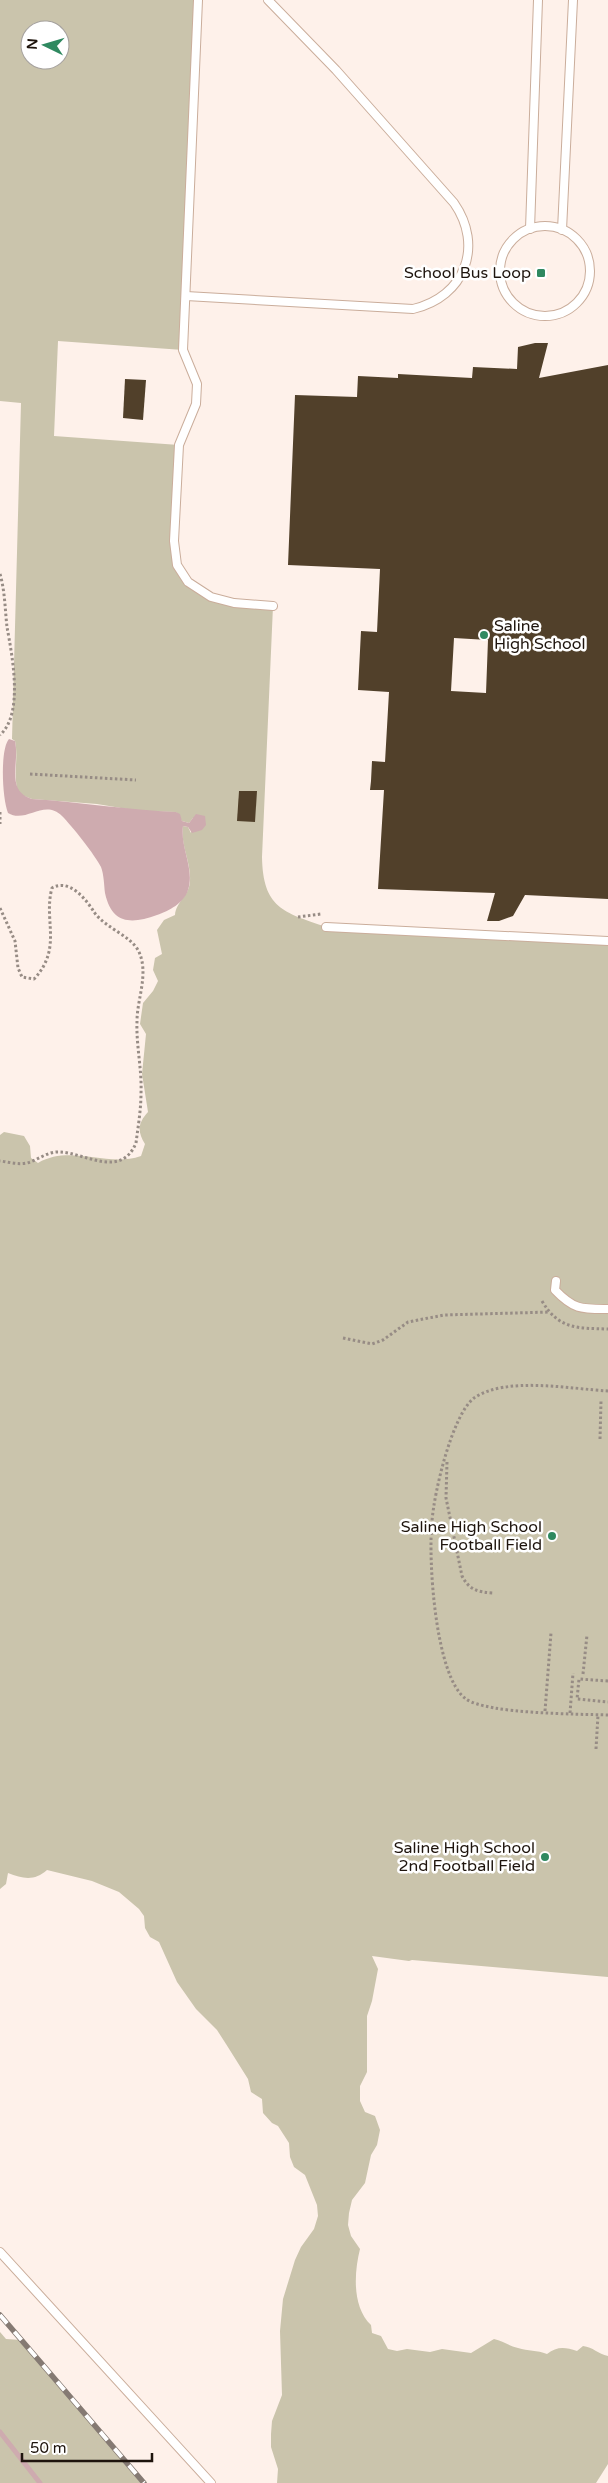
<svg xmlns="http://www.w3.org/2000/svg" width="608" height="2483" viewBox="0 0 608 2483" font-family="'Varela Round',sans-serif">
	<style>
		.green { fill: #cac4ac; fill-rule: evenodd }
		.water { fill: #ceabaf }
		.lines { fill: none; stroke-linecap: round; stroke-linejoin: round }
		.stream { stroke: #ceabaf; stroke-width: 5 }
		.building { fill: #51402a; fill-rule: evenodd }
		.lane-casing { stroke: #caad9b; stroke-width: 10 }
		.path { stroke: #978c85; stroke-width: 3; stroke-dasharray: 2.5 2.5; stroke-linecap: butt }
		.lane { stroke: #fff; stroke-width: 8 }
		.rail-casing { stroke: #857a73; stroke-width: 5.5 }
		.rail { stroke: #fff; stroke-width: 4; stroke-dasharray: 11; stroke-linecap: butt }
		.poi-dot { fill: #2f8960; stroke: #fff; stroke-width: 2 }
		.labels { text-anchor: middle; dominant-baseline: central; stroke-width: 5; stroke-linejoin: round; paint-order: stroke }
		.poi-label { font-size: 16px; fill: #1e140d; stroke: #fff; text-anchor: end }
	</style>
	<rect width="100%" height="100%" fill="#fef1ea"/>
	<g class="green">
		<path d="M0,0H198L183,350L58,341L54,436L179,445L174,541L180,571L211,597L273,606L262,857C263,908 283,912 326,927L608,941V1977L412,1960L409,1961L372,1956L378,1969L372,2001L367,2016V2072L360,2086V2101L365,2112L375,2116L380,2130L377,2145L371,2155L365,2183L352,2200L349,2213L348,2225L351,2236L360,2249C354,2273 352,2307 371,2325L372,2333L381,2336L388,2349L397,2351L407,2349L430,2352L442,2349L471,2353L494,2339C503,2341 509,2346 518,2348C528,2351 537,2350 547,2354C557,2346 565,2347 577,2351L583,2346C593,2347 598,2354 608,2356V2464L596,2483H277L278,2469L271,2447V2434L272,2421L282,2395L280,2331L283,2299L295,2260L301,2247L314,2229L318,2216L317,2205L305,2175L294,2167L290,2157L289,2143L278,2126L272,2123L263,2113L262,2099L251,2092L248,2079L226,2044L217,2030L196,2009L177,1982L159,1942L150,1937L145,1928L144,1916L139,1909L119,1892L92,1881L47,1870C35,1881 23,1879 8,1873L6,1884L0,1889V1135L4,1132L24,1136L30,1146L31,1158L38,1163C71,1144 107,1168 141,1156L145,1144C137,1131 138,1123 148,1112L142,1074L146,1034L140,1024L143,1003L153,991L158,981L153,970L155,958L162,954L157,930L164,920L175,915C176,901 190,896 190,880C191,862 180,844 183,826L188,827L191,833L193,818L189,823L182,821L176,812L139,811L97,804L32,799L19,794C12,777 19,759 15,741L12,739L21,403L0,401ZM30,30H60V60H30Z"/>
		<path d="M0,2332L6,2339L21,2340L144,2483H0Z"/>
	</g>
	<path class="water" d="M9,739L15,741C20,764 5,790 32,799C80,802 128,810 176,812L180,814L182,821L189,823L196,814L205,816L206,825L202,830L192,833L188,827L183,826C180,847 195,869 188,890C184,903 169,911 157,915C132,924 112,925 105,893C104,885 104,875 101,867C95,855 72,826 62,816C44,798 26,824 8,813C2,798 0,749 9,739Z"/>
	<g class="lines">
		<path class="stream" d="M0,2432L40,2483"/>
	</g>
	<g class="building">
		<path d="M535,343H548L539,378L608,365V899L525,895L513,916L499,921H487L495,893L378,889L384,790H370L371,781L372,761L385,762L389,692L358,690L361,631L377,632L380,569L288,565L295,395L357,397L358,376L398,378V374L472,378L473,367L517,369L518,347ZM454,638L488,640L486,693L451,691Z"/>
		<path d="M125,379L146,380L143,420L123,418Z"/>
		<path d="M239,791H257L255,822L237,821Z"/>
	</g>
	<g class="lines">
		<defs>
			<g id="lane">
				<path d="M198,0L183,350L197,384L196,404L179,445L174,541L177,565L188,582L211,597L234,603L273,606"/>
				<circle cx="545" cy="271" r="45"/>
				<path d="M530,229L538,0"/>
				<path d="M562,230L573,0"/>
				<path d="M186,296L413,309C465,297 484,246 454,203L336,70L268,0"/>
				<path d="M326,927L608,941"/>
				<path d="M556,1281L555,1290C574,1310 582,1309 608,1309"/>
				<path d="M0,2252L211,2483"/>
			</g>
		</defs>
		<use href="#lane" class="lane-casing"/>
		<g class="path">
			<path d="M0,574C5,591 5,610 7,627C12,655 24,714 0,735"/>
			<path d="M30,774L136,780"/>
			<path d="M0,812V824"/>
			<path d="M0,908L15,941L18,968L22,977L34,979C63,948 43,920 52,888C69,878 86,899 94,912C105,928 132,936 139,952C149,974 137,999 137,1021C136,1045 142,1069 141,1093C141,1110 138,1127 136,1143C121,1179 85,1153 60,1152C48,1151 38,1160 27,1163C18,1165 9,1162 0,1161"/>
			<path d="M298,917L321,914"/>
			<path d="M542,1301C559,1330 578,1328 608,1329"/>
			<path d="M343,1338L372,1344L383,1340L408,1322L444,1315L550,1312"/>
			<path d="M608,1391C571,1389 506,1376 474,1398C452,1415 434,1493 432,1521C428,1559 435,1677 466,1699C487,1714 578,1714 608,1715"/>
			<path d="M600,1439L601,1401"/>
			<path d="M447,1462L446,1498L462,1576C469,1590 478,1592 493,1593"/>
			<path d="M583,1674L587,1635"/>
			<path d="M608,1681L579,1679L577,1699L608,1702"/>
			<path d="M545,1711L551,1633"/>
			<path d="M570,1713L573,1673"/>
			<path d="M596,1749L598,1715"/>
		</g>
		<use href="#lane" class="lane"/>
		<defs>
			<path id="rail" d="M0,2315L144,2483"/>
		</defs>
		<use href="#rail" class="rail-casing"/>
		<use href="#rail" class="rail"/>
	</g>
	<g class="poi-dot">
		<rect x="536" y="268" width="10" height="10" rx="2.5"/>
		<circle cx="484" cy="635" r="5"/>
		<circle cx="552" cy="1536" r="5"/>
		<circle cx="545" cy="1857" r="5"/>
	</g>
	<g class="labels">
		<g class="poi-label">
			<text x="531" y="273">School Bus Loop</text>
			<text x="494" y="626" text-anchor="start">Saline<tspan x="494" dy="18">High School</tspan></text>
			<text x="542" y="1527">Saline High School<tspan x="542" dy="18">Football Field</tspan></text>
			<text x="535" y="1848">Saline High School<tspan x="535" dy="18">2nd Football Field</tspan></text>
		</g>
	</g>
	<g transform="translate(45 45) rotate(275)"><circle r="24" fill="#ffffff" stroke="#a5a19e"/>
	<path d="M0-4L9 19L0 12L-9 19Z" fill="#2f8960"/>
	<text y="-8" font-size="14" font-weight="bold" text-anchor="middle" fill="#1e140d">N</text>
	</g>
	<path d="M22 2453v8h130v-8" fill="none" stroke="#1e140d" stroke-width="2.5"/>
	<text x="30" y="2453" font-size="15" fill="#1e140d" stroke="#ffffff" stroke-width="4" paint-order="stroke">50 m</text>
</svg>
